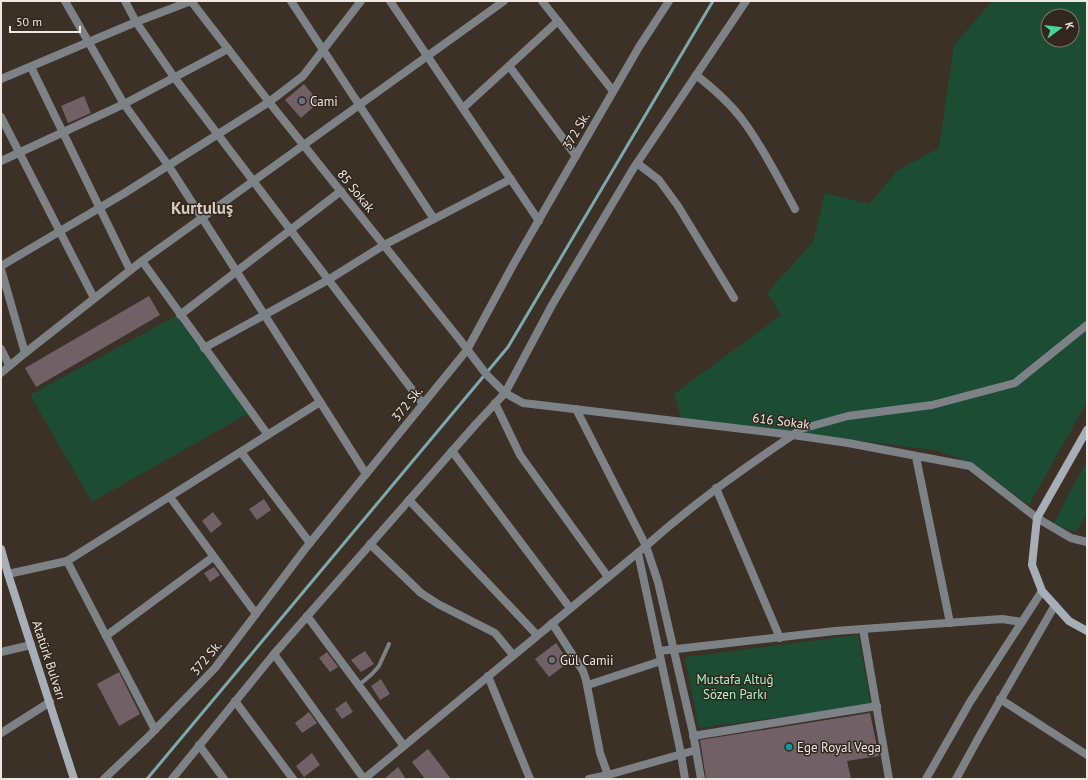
<svg xmlns="http://www.w3.org/2000/svg" width="1088" height="780" viewBox="0 0 1088 780" font-family="'PT Sans',sans-serif">
	<style>
		.green { fill: #1c4c34; fill-rule: evenodd }
		.lines { fill: none; stroke-linecap: round; stroke-linejoin: round }
		.stream { stroke: #7ea8ae; stroke-width: 3 }
		.building { fill: #716167 }
		.lane { stroke: #7d8287; stroke-width: 4 }
		.street { stroke: #7d8287; stroke-width: 8 }
		.secondary { stroke: #a6afb7; stroke-width: 8 }
		.worship-dot { fill: #6b7280; stroke: #31271e; stroke-width: 1.5 }
		.culture-dot { fill: #0f9aa8; stroke: #31271e; stroke-width: 1.5 }
		.labels { text-anchor: middle; dominant-baseline: central; stroke-width: 3; stroke-linejoin: round; paint-order: stroke }
		.poi-label { font-size: 13px; fill: #efe8e2; stroke: #31271e; text-anchor: start }
		.street-label { font-size: 13px; fill: #efe8e2; stroke: #31271e }
		.park-label { font-size: 13px; fill: #a8f6cb; stroke: #31271e }
		.district-label { font-size: 17px; font-weight: bold; fill: #d7c9bd; stroke: #31271e }
	</style>
	<rect width="100%" height="100%" fill="#3b3127"/>
	<g class="green">
		<path d="M992,1H1087V402L1029,505L980,469L956,457L934,450L681,418L674,394L781,315L767,293L813,242L825,193L869,204L898,170L939,148L954,45ZM1048,16H1072V40H1048Z"/>
		<path d="M176,316L249,413L92,502L30,395Z"/>
		<path d="M1087,461V513L1076,532L1053,524Z"/>
		<path d="M858,635L871,705L699,728L685,657Z"/>
	</g>
	<g class="lines">
		<path class="stream" d="M147,779L508,347L713,1"/>
	</g>
	<g class="building">
		<path d="M304,84L319,102L301,118L285,100Z"/>
		<path d="M84,96L91,113L68,123L61,106Z"/>
		<path d="M149,296L160,315L36,387L25,368Z"/>
		<path d="M264,499L271,510L257,520L249,509Z"/>
		<path d="M213,512L222,524L211,533L202,521Z"/>
		<path d="M214,567L220,575L210,582L204,573Z"/>
		<path d="M556,643L569,662L549,677L535,659Z"/>
		<path d="M365,651L374,664L361,672L351,660Z"/>
		<path d="M327,652L338,667L330,672L319,658Z"/>
		<path d="M119,672L140,714L119,726L97,684Z"/>
		<path d="M381,679L390,694L380,700L371,686Z"/>
		<path d="M346,701L353,712L342,719L335,709Z"/>
		<path d="M309,712L317,723L302,733L295,723Z"/>
		<path d="M870,713L879,756L847,761L851,779H706L700,740Z"/>
		<path d="M428,749L451,779H425L412,762Z"/>
		<path d="M312,753L320,765L304,777L296,766Z"/>
		<path d="M398,767L406,779H384Z"/>
	</g>
	<g class="lines">
		<path class="lane" d="M359,685L372,674L379,666L389,644"/>
		<g class="street">
			<path d="M65,1L124,104L168,165L298,367L366,474"/>
			<path d="M125,1L136,22L174,77L423,404"/>
			<path d="M191,1L269,102L460,340L486,374L505,393L523,403L793,435L848,443L970,466L1037,518L1071,538L1087,542"/>
			<path d="M291,1L434,219"/>
			<path d="M390,1L539,221"/>
			<path d="M542,1L613,91"/>
			<path d="M509,66L576,156"/>
			<path d="M31,67L130,270"/>
			<path d="M696,75C714,89 731,104 744,122C764,149 779,180 795,209"/>
			<path d="M1,79L136,22L191,1"/>
			<path d="M463,108L558,21"/>
			<path d="M1,117L94,298"/>
			<path d="M1,161L124,104L228,49"/>
			<path d="M637,163L659,180L678,206L734,298"/>
			<path d="M142,261L268,435"/>
			<path d="M1,266L123,194L269,102L303,76L361,1"/>
			<path d="M1,269L25,353"/>
			<path d="M180,315L341,191"/>
			<path d="M204,348L328,280L384,245L511,179"/>
			<path d="M1,349L9,365"/>
			<path d="M1,373L25,353L142,261L504,1"/>
			<path d="M495,403L520,455L608,577"/>
			<path d="M576,409L646,546L658,582L693,733L701,779"/>
			<path d="M452,451L570,608"/>
			<path d="M241,452L310,543"/>
			<path d="M916,457L950,623"/>
			<path d="M716,488L780,638"/>
			<path d="M170,497L256,614"/>
			<path d="M409,500L537,635"/>
			<path d="M370,544L421,593L438,604L495,633L513,655"/>
			<path d="M638,553L681,754L685,779"/>
			<path d="M67,561L155,730"/>
			<path d="M8,574L67,561L320,402"/>
			<path d="M307,616L404,746"/>
			<path d="M552,623L583,671L586,680L600,753L608,775"/>
			<path d="M863,629L889,779"/>
			<path d="M106,636L213,557"/>
			<path d="M659,651L835,631L1002,619L1022,622"/>
			<path d="M1,652L31,645"/>
			<path d="M274,654L364,779"/>
			<path d="M488,676L530,779"/>
			<path d="M588,685L661,661"/>
			<path d="M1000,699L1087,755"/>
			<path d="M235,701L293,779"/>
			<path d="M1,733L50,702"/>
			<path d="M693,736L877,706"/>
			<path d="M199,745L224,779"/>
			<path d="M104,779L147,738L215,668L305,549L467,350L513,265L559,185L639,47L669,1"/>
			<path d="M172,779L274,654L476,424L505,393L552,305L633,169L746,1"/>
			<path d="M364,779L646,546C693,504 741,470 793,435L801,429L848,416L932,405L1015,383L1087,325"/>
			<path d="M589,779L608,775L696,750"/>
			<path d="M926,779L970,702L1042,591"/>
			<path d="M956,779L979,737L1055,605"/>
		</g>
		<g class="secondary">
			<path d="M1087,430L1037,518L1032,565L1042,591L1069,621L1087,631"/>
			<path d="M1,549L8,574L74,779"/>
		</g>
	</g>
	<g class="worship-dot">
		<circle cx="302" cy="101" r="4"/>
		<circle cx="552" cy="660" r="4"/>
	</g>
	<circle class="culture-dot" cx="789" cy="747" r="4"/>
	<g class="labels">
		<g class="poi-label">
			<text x="310" y="101">Cami</text>
			<text x="560" y="660">Gül Camii</text>
			<text x="797" y="747">Ege Royal Vega</text>
		</g>
		<g class="street-label">
			<text transform="translate(576 131) rotate(-60)">372 Sk.</text>
			<text transform="translate(356 191) rotate(51)">85 Sokak</text>
			<text transform="translate(407 404) rotate(-51)">372 Sk.</text>
			<text transform="translate(781 421) rotate(7)">616 Sokak</text>
			<text transform="translate(206 658) rotate(-50)">372 Sk.</text>
			<text transform="translate(49 660) rotate(72)">Atatürk Bulvarı</text>
		</g>
		<g class="park-label">
			<text x="735" y="679">Mustafa Altuğ<tspan x="735" dy="15">Sözen Parkı</tspan></text>
		</g>
		<g class="district-label">
			<text x="202" y="208">Kurtuluş</text>
		</g>
	</g>
	<rect width="1088" height="780" fill="none" stroke="#efe8e2" stroke-width="4"/>
	<g transform="translate(1060 28) rotate(75)"><circle r="19" fill="#31271e" stroke="#7d746c"/>
	<path d="M0-3L7 15L0 10L-7 15Z" fill="#47d49e"/>
	<text y="-6" font-size="11" font-weight="bold" text-anchor="middle" fill="#efe8e2">K</text>
	</g>
	<path d="M10 26v6h70v-6" fill="none" stroke="#efe8e2" stroke-width="2"/>
	<text x="16" y="26" font-size="12" fill="#efe8e2" stroke="#31271e" stroke-width="3" paint-order="stroke">50 m</text>
</svg>
